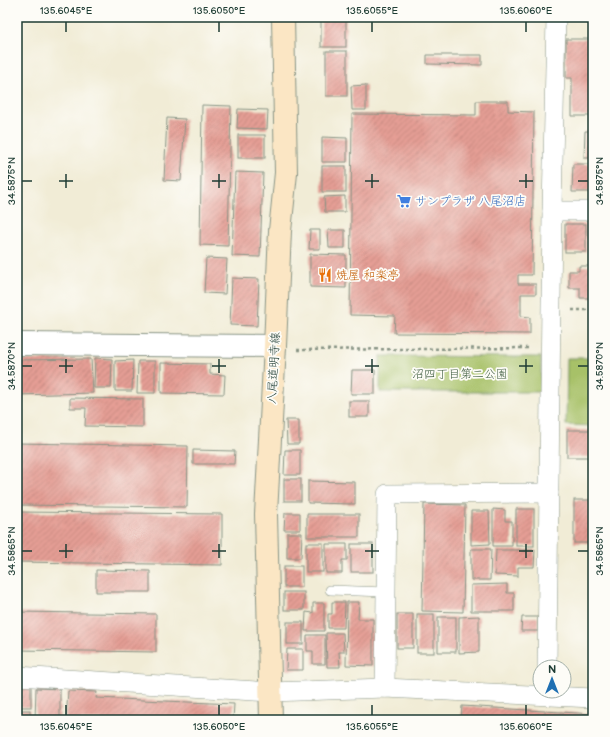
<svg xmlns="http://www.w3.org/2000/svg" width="610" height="737" viewBox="0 0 610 737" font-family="'Balsamiq Sans','Klee One',sans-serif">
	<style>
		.green { fill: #a7c168; stroke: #637f4e }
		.building { fill: url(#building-hatch) }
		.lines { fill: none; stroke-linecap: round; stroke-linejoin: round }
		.service-casing { stroke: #889485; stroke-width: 10 }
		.minor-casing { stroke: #889485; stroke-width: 20 }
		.tertiary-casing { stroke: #889485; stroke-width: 24 }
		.secondary-casing { stroke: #889485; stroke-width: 24 }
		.path { stroke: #889485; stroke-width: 2.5; stroke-dasharray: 3 3; stroke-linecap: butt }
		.service { stroke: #fff; stroke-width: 9 }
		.minor { stroke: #fff; stroke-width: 19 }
		.tertiary { stroke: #fff; stroke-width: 22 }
		.secondary { stroke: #fbe6c4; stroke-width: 22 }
		.ticks { fill: none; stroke: #1f3d34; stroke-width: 1.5 }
		.labels { text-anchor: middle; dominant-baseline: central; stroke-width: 3.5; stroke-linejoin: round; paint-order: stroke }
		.shop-label { font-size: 12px; fill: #366cbe; stroke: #fdfcf7; text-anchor: start }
		.food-label { font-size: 12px; fill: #c56008; stroke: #fdfcf7; text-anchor: start }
		.street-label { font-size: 12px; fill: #1f3d34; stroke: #fdfcf7 }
		.park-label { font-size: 12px; fill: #415e41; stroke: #fdfcf7 }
		.neatline { fill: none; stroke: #1f3d34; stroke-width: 1.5 }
		.ticks-label { font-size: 10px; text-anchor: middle; fill: #1f3d34 }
	</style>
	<defs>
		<pattern id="building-hatch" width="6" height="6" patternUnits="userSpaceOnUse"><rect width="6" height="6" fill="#e59e94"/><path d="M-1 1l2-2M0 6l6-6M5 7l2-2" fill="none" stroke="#b9827a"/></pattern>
	</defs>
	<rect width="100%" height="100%" fill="#fdfcf7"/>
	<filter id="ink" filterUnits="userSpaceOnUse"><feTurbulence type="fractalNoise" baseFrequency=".025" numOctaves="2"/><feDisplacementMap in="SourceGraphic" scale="8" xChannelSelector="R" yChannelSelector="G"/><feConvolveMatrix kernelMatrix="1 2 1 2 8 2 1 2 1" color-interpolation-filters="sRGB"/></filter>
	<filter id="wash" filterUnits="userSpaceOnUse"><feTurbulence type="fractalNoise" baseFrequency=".012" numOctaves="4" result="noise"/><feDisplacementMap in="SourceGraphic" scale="16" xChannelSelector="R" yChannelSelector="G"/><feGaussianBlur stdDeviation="0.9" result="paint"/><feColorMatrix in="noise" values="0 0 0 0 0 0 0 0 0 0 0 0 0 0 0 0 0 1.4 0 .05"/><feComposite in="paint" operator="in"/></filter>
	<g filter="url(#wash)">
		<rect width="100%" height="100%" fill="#f1ecd6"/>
		<g class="green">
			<path d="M380,356L541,357V392H380Z"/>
			<path d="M567,358H593V426L566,425Z"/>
		</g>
		<g id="blocks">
			<g class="building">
				<rect x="321" y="17" width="25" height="30"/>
				<path d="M566,39H593V116H572V78H566Z"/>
				<rect x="326" y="51" width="21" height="45"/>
				<path d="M427,55H482V65L427,64Z"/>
				<path d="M366,85V110H352L351,86Z"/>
				<path d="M476,101H508V111L534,112L532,275H518V284H536V294H521V316L530,317V334L394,333L395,316L350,315L352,114L476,115Z"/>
				<path d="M202,105L231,106L228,246L200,245Z"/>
				<path d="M238,109L268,110L267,129L237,128Z"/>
				<path d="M167,118L185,119L181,181L164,180Z"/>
				<path d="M585,131H593V158H584Z"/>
				<rect x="238" y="135" width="27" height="23"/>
				<path d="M322,137L347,138V162H322Z"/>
				<path d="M573,164H593V192H572Z"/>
				<rect x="322" y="166" width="24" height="26"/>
				<path d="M235,172L263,173L260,257L232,256Z"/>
				<path d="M345,196V212H325L324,197Z"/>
				<rect x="565" y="224" width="21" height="28"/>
				<rect x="591" y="228" width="2" height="30"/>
				<path d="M310,230H320V249H309Z"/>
				<path d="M328,230H345V248H329Z"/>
				<path d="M310,254L346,255V288L310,287Z"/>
				<path d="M206,258L227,259L225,294L204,293Z"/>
				<path d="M579,266H593V298H580V288H569V271H579Z"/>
				<path d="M232,278L259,279L257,326L230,325Z"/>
				<path d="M95,358L112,359L111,388H94Z"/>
				<path d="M91,359L93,393L17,395V360Z"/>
				<path d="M133,360L132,391H115V361Z"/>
				<path d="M138,361H155V393H137Z"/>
				<path d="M161,363L210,364V374L225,375L224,394L161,393Z"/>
				<path d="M352,370H375V394H351Z"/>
				<path d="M70,398L143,399V427L85,426L86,408H70Z"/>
				<rect x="349" y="401" width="20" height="16"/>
				<path d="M286,420H299V444H287Z"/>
				<rect x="567" y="430" width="26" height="27"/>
				<path d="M17,443L188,446L187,507L17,505Z"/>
				<path d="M193,450L235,451L234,464H193Z"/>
				<path d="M285,450H300V475H284Z"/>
				<rect x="284" y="479" width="17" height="22"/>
				<path d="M308,481L355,482V504L308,503Z"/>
				<rect x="574" y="500" width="19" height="43"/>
				<path d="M424,504L465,505L463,612L422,611Z"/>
				<path d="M493,509L505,510V521H512V546H493Z"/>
				<rect x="516" y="509" width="18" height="37"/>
				<path d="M471,511H489L490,544L471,545Z"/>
				<path d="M17,512L222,514V565L17,562Z"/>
				<path d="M285,513H300V530H284Z"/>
				<rect x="307" y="514" width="52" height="23"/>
				<path d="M287,533H302L301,558H287Z"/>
				<rect x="306" y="543" width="17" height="29"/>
				<path d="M326,544H347V560H342V573H326Z"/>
				<rect x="351" y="544" width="22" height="28"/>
				<path d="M471,549H491L490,580H471Z"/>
				<path d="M496,550H535L534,567H518V576L495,575Z"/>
				<rect x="284" y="566" width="18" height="21"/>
				<path d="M96,570L150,571V592H96Z"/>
				<path d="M507,584V593H514V611H471V585Z"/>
				<rect x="284" y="592" width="20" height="18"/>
				<path d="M332,602H345L344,628H328V614H332Z"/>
				<path d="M347,602H359L358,619H373V666L346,665Z"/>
				<path d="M313,603H324V631H305L306,612L313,613Z"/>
				<path d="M17,612L156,614V652L17,650Z"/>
				<rect x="397" y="614" width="16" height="34"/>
				<rect x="417" y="614" width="17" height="39"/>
				<path d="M479,616V652L459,653V617Z"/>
				<rect x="438" y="617" width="18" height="35"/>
				<path d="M522,617H538V631H521Z"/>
				<rect x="287" y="622" width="16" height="22"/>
				<path d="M326,633H343L344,652H339L340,667H327Z"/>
				<path d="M307,635H325V664H313V651H307Z"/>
				<path d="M287,649H303V670H286Z"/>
				<rect x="17" y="683" width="14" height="24"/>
				<path d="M36,688L60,689V720H35Z"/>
				<path d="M68,691L97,692L96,698L234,704L233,720H66Z"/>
				<path d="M462,706L593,714V720H461Z"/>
				<rect x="17" y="710" width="13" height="10"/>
			</g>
		</g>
	</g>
	<g filter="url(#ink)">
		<use href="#blocks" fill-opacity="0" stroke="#889485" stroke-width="1"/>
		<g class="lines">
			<defs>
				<path id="service" d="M330,590L386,592"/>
				<g id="minor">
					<path d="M552,211H593"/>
					<path d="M547,667L552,211L556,17"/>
					<path d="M17,676L271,692L385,688L593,698"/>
					<path d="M385,688L387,494L549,493"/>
				</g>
				<path id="tertiary" d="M17,344L275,346"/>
				<path id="secondary" d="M271,720L266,514L275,346L280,231L286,173L283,17"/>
			</defs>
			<use href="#service" class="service-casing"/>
			<use href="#minor" class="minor-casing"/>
			<use href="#tertiary" class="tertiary-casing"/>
			<use href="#secondary" class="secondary-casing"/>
			<g class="path">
				<path d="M572,310H593"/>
				<path d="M297,350L530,348"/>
			</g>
			<use href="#service" class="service"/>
			<use href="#minor" class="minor"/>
			<use href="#tertiary" class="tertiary"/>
			<use href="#secondary" class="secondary"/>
		</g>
	</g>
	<path class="ticks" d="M66,22V32M219,22V32M372,22V32M526,22V32M66,174V188M219,174V188M372,174V188M526,174V188M22,181H32M59,181H73M212,181H226M365,181H379M519,181H533M578,181H588M66,359V373M219,359V373M372,359V373M526,359V373M22,366H32M59,366H73M212,366H226M365,366H379M519,366H533M578,366H588M66,544V558M219,544V558M372,544V558M526,544V558M22,551H32M59,551H73M212,551H226M365,551H379M519,551H533M578,551H588M66,705V715M219,705V715M372,705V715M526,705V715"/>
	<defs>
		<symbol id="supermarket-bare" viewBox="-9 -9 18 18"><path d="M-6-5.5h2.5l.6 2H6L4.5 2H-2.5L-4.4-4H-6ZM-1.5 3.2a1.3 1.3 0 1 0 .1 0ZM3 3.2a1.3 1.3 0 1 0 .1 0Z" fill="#3f7fe0" stroke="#fdfcf7" stroke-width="2.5" paint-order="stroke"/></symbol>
		<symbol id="restaurant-bare" viewBox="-9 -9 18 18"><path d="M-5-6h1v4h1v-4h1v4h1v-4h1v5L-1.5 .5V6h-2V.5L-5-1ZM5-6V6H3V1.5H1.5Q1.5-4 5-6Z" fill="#e8710a" stroke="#fdfcf7" stroke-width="2.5" paint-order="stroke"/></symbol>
	</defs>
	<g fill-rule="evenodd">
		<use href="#supermarket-bare" x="394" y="191" width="20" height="20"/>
		<use href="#restaurant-bare" x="315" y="265" width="20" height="20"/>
	</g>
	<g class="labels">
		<g class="shop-label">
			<text x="415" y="201">サンプラザ 八尾沼店</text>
		</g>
		<g class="food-label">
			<text x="336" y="275">焼屋 和楽亭</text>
		</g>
		<g class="street-label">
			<text transform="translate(274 368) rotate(-87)">八尾道明寺線</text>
		</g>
		<g class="park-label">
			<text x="460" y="374">沼四丁目第二公園</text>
		</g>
	</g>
	<rect width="610" height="737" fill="none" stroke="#fdfcf7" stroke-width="44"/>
	<g transform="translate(552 679)"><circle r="19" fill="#fdfcf7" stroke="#a4b0a9"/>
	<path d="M0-3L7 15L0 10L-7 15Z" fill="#1f6fb2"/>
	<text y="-6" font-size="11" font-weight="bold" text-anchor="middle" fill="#1f3d34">N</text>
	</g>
	<rect x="22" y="22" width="566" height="693" class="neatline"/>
	<g class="ticks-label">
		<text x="66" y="14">135.6045°E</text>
		<text x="219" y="14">135.6050°E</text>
		<text x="372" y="14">135.6055°E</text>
		<text x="526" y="14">135.6060°E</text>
		<text transform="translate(11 181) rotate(-90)" y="4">34.5875°N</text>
		<text transform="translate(599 181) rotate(-90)" y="4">34.5875°N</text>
		<text transform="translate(11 366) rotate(-90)" y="4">34.5870°N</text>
		<text transform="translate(599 366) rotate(-90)" y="4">34.5870°N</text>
		<text transform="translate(11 551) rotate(-90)" y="4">34.5865°N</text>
		<text transform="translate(599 551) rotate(-90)" y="4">34.5865°N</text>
		<text x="66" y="730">135.6045°E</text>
		<text x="219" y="730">135.6050°E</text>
		<text x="372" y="730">135.6055°E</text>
		<text x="526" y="730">135.6060°E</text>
	</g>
</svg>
